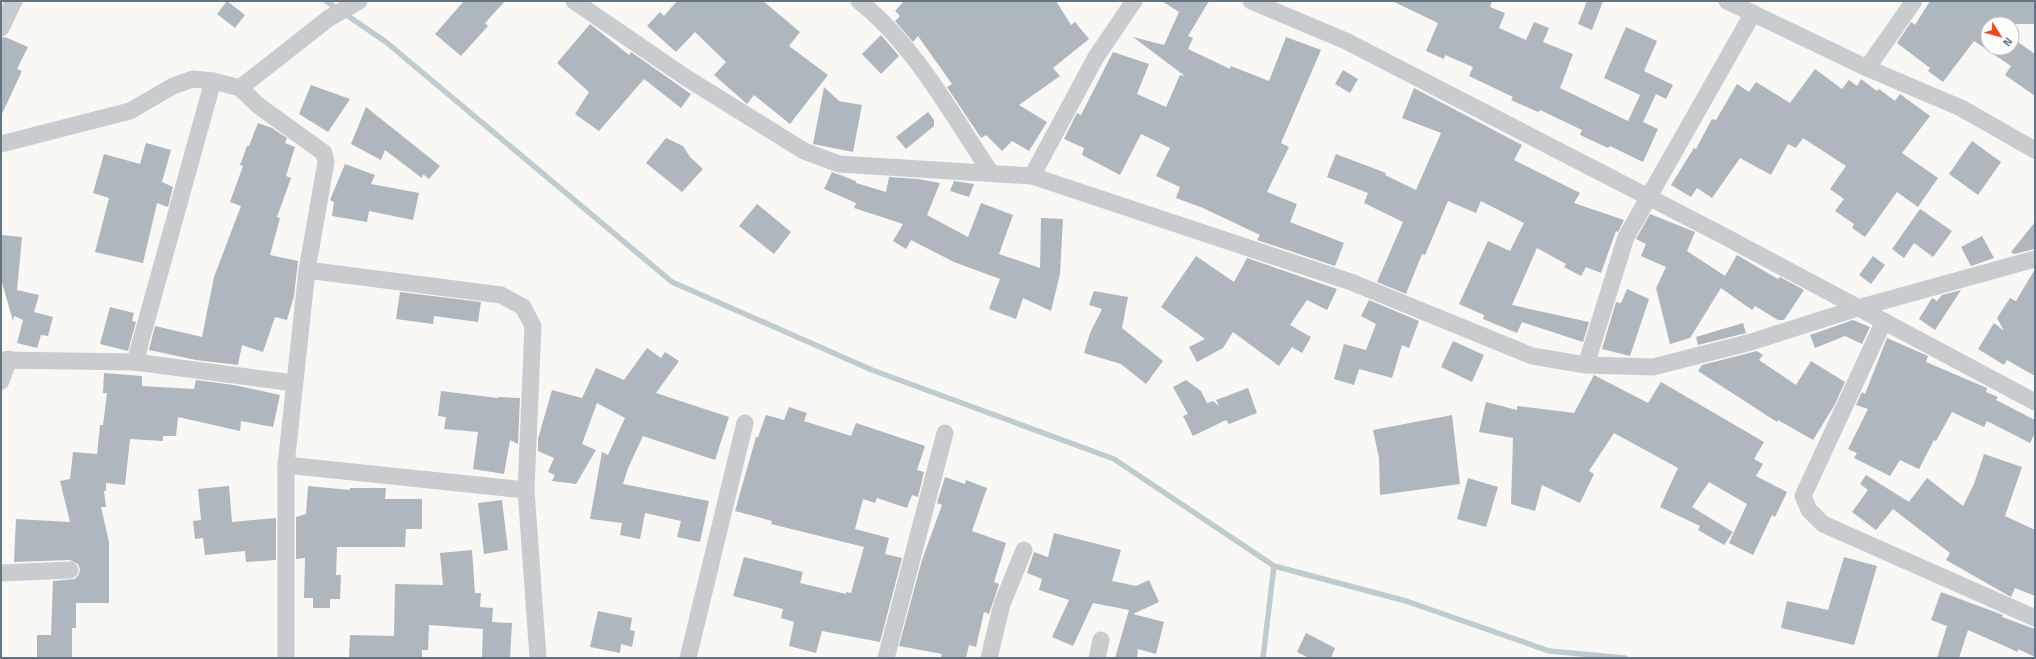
<svg xmlns="http://www.w3.org/2000/svg" width="2036" height="659" viewBox="0 0 2036 659" font-family="'Titillium Web',sans-serif">
	<style>
		.lines { fill: none; stroke-linecap: round; stroke-linejoin: round }
		.stream { stroke: #becbcf; stroke-width: 5.5 }
		.building { fill: #aeb7bd }
		.street { stroke: #c8cccf; stroke-width: 17 }
	</style>
	<rect width="100%" height="100%" fill="#f9f8f5"/>
	<g class="lines">
		<g class="stream">
			<path d="M326,1L386,42L672,282L872,370L1114,459L1274,566L1406,601L1549,651L1625,658"/>
			<path d="M1263,658L1274,566"/>
		</g>
	</g>
	<g class="building">
		<path d="M227,1L245,15L235,28L217,14Z"/>
		<path d="M464,1H505L485,23L488,26L461,56L435,34Z"/>
		<path d="M677,1H763L800,32L789,46L828,75L790,124L754,95L747,104L714,75L726,62L695,32L676,52L647,26L660,12L664,16Z"/>
		<path d="M904,1H1056L1071,25L1075,22L1089,39L1053,68L1060,76L1019,105L1047,122L1029,151L1012,141L1002,151L986,135L981,138L947,87L952,84L918,36L913,42L895,21L900,16L895,11Z"/>
		<path d="M1162,1H1209L1188,36L1193,38L1188,49L1230,69L1231,66L1269,81L1286,37L1321,50L1281,143L1289,147L1267,192L1297,204L1290,222L1344,243L1335,266L1257,240L1260,235L1203,208L1176,198L1180,187L1156,176L1170,148L1141,134L1120,175L1082,155L1084,148L1064,139L1077,113L1081,115L1113,52L1149,64L1137,94L1166,107L1180,75L1185,76L1133,37L1164,45L1179,12Z"/>
		<path d="M1392,1H1492L1490,7L1505,13L1499,28L1526,40L1534,22L1549,28L1543,42L1573,54L1560,88L1628,121L1640,95L1604,78L1626,27L1657,41L1644,71L1673,85L1666,99L1656,94L1643,122L1658,129L1643,162L1610,146L1608,148L1580,135L1582,130L1540,110L1538,112L1511,100L1513,97L1469,76L1473,67L1445,55L1444,59L1426,51L1438,23Z"/>
		<path d="M1587,1H1603L1592,30L1578,24Z"/>
		<path d="M1930,1H2035V24H1988V48H2012V38L2035,54V96L2005,75L2011,66L1974,41L1943,82L1928,71L1930,68L1897,43L1911,22L1915,25Z"/>
		<path d="M590,24L629,55L631,52L691,94L681,108L644,79L599,131L575,114L589,92L557,63Z"/>
		<path d="M881,35L899,56L881,74L862,54Z"/>
		<path d="M5,37L28,47L17,69L22,71L1,116V38Z"/>
		<path d="M1815,69L1842,89L1849,80L1857,86L1861,79L1877,91L1879,89L1895,101L1900,94L1930,116L1902,153L1938,178L1918,207L1897,192L1865,237L1852,228L1854,224L1835,211L1844,199L1830,189L1846,166L1803,138L1796,148L1788,144L1771,175L1740,158L1712,198L1697,188L1691,197L1671,185L1694,148L1696,149L1712,119L1716,120L1737,84L1749,92L1756,82L1790,103Z"/>
		<path d="M1343,70L1358,79L1350,93L1335,84Z"/>
		<path d="M311,85L350,99L328,132L299,114Z"/>
		<path d="M824,87L839,101L862,105L853,152L813,144Z"/>
		<path d="M1414,88L1522,145L1514,160L1580,193L1574,203L1624,220L1618,232L1616,231L1601,273L1586,267L1581,276L1564,267L1566,264L1537,248L1512,305L1589,322L1583,342L1522,322L1517,333L1483,319L1484,315L1459,304L1488,241L1510,251L1524,223L1481,201L1476,213L1448,201L1425,255L1422,254L1406,294L1377,282L1403,222L1364,203L1368,193L1327,177L1336,154L1386,173L1385,175L1416,190L1441,133L1402,118Z"/>
		<path d="M366,107L440,166L429,179L423,174L422,178L385,150L381,160L351,144Z"/>
		<path d="M928,112L934,120V126L906,149L896,137Z"/>
		<path d="M258,123L272,128L287,138L285,143L295,147L286,176L291,178L277,217L280,218L270,255L298,261L294,296L287,320L275,317L263,352L242,345L238,365L196,360L149,350L155,326L202,337L214,277L241,206L230,202L243,166L240,165L247,146H249Z"/>
		<path d="M666,138L683,146L690,157L703,169L682,192L646,163Z"/>
		<path d="M1972,141L2001,162L1978,195L1949,174Z"/>
		<path d="M146,143L171,150L162,182L173,187L168,207L157,203L143,263L95,252L109,198L93,193L104,154L140,164Z"/>
		<path d="M345,164L375,175L371,184L419,193L413,220L369,211L367,222L332,216L334,202L330,200Z"/>
		<path d="M832,172L856,181V183L886,192L889,177L918,179L940,183L927,215L968,237L981,203L1013,215L999,254L1040,268L1041,218L1063,219L1060,274L1051,311L1023,298L1016,319L989,309L1000,279L954,262L911,240L906,249L893,241L903,224L854,208L856,203L824,189Z"/>
		<path d="M954,181L974,184L969,197L950,191Z"/>
		<path d="M757,204L791,232L774,254L739,226Z"/>
		<path d="M1920,209L1952,231L1933,257L1914,243L1904,258L1892,249Z"/>
		<path d="M1650,214L1695,232L1687,251L1725,276L1737,255L1778,279L1780,277L1804,290L1784,320H1778L1755,306L1752,310L1721,288L1690,338L1670,344L1656,288L1666,267L1641,256L1646,244L1636,239Z"/>
		<path d="M2035,222V249L2014,254L2011,252Z"/>
		<path d="M1,235L22,237L17,290L39,295L34,312L53,317L48,336L41,335L37,348L17,343L23,320L14,316L13,321L1,279Z"/>
		<path d="M1982,236L1994,258L1971,266L1961,247Z"/>
		<path d="M1196,256L1234,282L1247,258L1337,289L1327,310L1307,300L1290,325L1311,337L1302,353L1292,347L1279,366L1233,332L1223,348L1197,362L1189,347L1205,339L1161,307Z"/>
		<path d="M1873,256L1885,265L1871,284L1859,275Z"/>
		<path d="M2035,269V376L2007,360L2004,365L1978,349L1994,323L2004,331L1997,318L2010,298L2016,301Z"/>
		<path d="M1627,289L1649,299L1630,356L1602,349L1616,302L1621,303Z"/>
		<path d="M1961,290L1935,330L1919,319L1932,298L1937,301L1942,295Z"/>
		<path d="M1094,291L1128,297L1122,328L1163,361L1146,384L1121,364L1084,353L1090,333L1102,309L1089,305Z"/>
		<path d="M400,292L481,302L478,322L434,316L433,324L396,319Z"/>
		<path d="M1369,300L1419,321L1409,348L1402,345L1392,378L1359,369L1354,385L1334,379L1344,344L1366,350L1376,324L1361,316Z"/>
		<path d="M110,307L134,313L132,321L136,322L128,351L100,344Z"/>
		<path d="M1853,320L1870,327L1862,344L1845,336L1815,348L1810,335Z"/>
		<path d="M1743,323L1746,333L1698,345L1696,337Z"/>
		<path d="M1887,338L1928,356L1926,362L1987,388L1986,392L1998,397L1996,400L2035,420V433L2030,443L1987,421L1984,427L1952,412L1936,441L1934,440L1919,469L1900,460L1890,476L1854,458L1857,453L1848,449L1868,409L1856,405L1862,392L1865,394Z"/>
		<path d="M1453,341L1484,355L1472,382L1441,367Z"/>
		<path d="M647,348L661,358L665,352L679,361L656,393L729,417L715,460L643,436L628,468L623,484L709,501L700,542L677,537L681,521L645,513L640,539L620,535L622,523L590,519L602,452L608,455L625,418L597,403L582,444L596,450L576,484L552,481L555,475L548,472L554,458L538,451V439L552,390L582,398L596,368L624,380Z"/>
		<path d="M1757,351L1763,355L1759,360L1796,385L1811,361L1845,382L1834,406L1813,440L1778,420L1777,422L1698,371L1702,365Z"/>
		<path d="M104,373L142,376V386L194,389L196,380L234,385L280,395L273,427L241,421L240,431L178,417L176,436H163V441L130,439L125,485L106,483V491H104L106,507H101L109,542V603H76V628H72V658H37V635H51L53,581L75,579L79,574L80,569L78,564L70,560L14,562L16,519L70,522L60,481L70,479L73,452L97,454L100,425H103L107,393H103Z"/>
		<path d="M1594,375L1648,403L1661,382L1764,442L1754,459L1763,464L1756,476L1787,492L1775,517L1772,515L1753,555L1729,543L1747,504L1709,482L1692,507L1733,532L1724,545L1698,530L1700,526L1660,507L1678,468L1614,433L1589,471L1594,474L1580,503L1542,485L1535,511L1511,504L1513,438L1479,432L1486,402L1517,410V406L1574,413Z"/>
		<path d="M1186,380L1201,391L1207,403L1213,401L1219,406L1216,400L1248,388L1257,413L1229,424L1226,420L1193,436L1183,416L1188,414L1173,387Z"/>
		<path d="M441,391L498,398V397L520,398L518,444L510,440L504,474L473,469L478,432L444,429L446,417L438,416Z"/>
		<path d="M789,407L807,413L804,421L851,436L856,423L925,446L917,470L924,472L918,497L912,495L907,508L877,498L875,503L863,499L855,529L889,538L885,554L902,558L880,642L822,631L816,653L789,646L794,622L781,618L783,609L733,596L744,557L803,572L800,583L846,594V592L851,593L864,547L771,524L772,521L735,511L756,437H758L766,415L784,420Z"/>
		<path d="M1452,415L1460,484L1380,495L1379,458L1373,430Z"/>
		<path d="M1984,454L2022,467L2005,516L2035,530V596L2015,588L2011,597L1946,560L1950,553L1893,509L1876,530L1852,512L1868,490L1860,484L1866,475L1909,502L1927,478L1963,506L1974,484Z"/>
		<path d="M945,477L965,484L966,480L987,488L972,531L1006,543L994,582L999,584L989,614L984,612L976,647L969,645L966,658H941L942,654L899,646L922,560L942,505L937,503Z"/>
		<path d="M1468,478L1498,487L1486,527L1457,519Z"/>
		<path d="M229,486L232,522L276,518V560L246,562L245,551L205,555L203,538L195,539L193,521L201,520L198,489Z"/>
		<path d="M308,486L350,490V488H386L385,499H422V529H406L405,547H337L336,575H341L340,599H330V608H313V598H304L305,558L296,559V517L306,514Z"/>
		<path d="M502,500L508,550L484,554L478,503Z"/>
		<path d="M1054,533L1121,550L1112,581L1136,586L1149,580L1159,602L1133,614L1164,622L1156,654L1138,649L1137,658H1115L1129,610L1093,603L1073,646L1052,637L1069,600L1039,590L1042,579L1027,573L1034,552L1048,557Z"/>
		<path d="M472,550L475,593H481L480,607L493,608L492,622L512,623L510,658H482L483,629L429,625L428,650H422V658L349,657L350,635L394,636L395,584L443,585L440,553Z"/>
		<path d="M1844,557L1877,566L1854,645L1781,628L1787,601L1828,610Z"/>
		<path d="M1941,592L2003,615L2002,617L2035,629V657L2018,649V652L1968,630L1959,658H1937L1947,626L1931,620Z"/>
		<path d="M598,611L632,618L630,630L635,631L632,647L621,644L620,653L590,647Z"/>
		<path d="M1306,633L1335,648L1331,658H1309L1297,652Z"/>
	</g>
	<g class="lines">
		<g class="street">
			<path d="M574,1L685,77L804,151L839,164L1032,176L1351,282L1532,356L1586,365L1653,367L1751,342L1858,308L2035,259"/>
			<path d="M859,1C914,44 952,115 991,173"/>
			<path d="M1251,1L1346,41L1722,235L2035,402"/>
			<path d="M1727,1L1867,68L1961,108L2035,150"/>
			<path d="M1,28L14,1"/>
			<path d="M1867,68L1914,1"/>
			<path d="M240,88L329,18L359,1"/>
			<path d="M1,144L130,111L173,86L193,79L213,81L240,88L259,106L324,153L326,162L307,270L286,465V658"/>
			<path d="M1032,176L1096,57L1134,1"/>
			<path d="M307,270L501,295L523,307L533,326L526,490L538,658"/>
			<path d="M1884,321L1803,496L1809,510L1823,524L2035,618"/>
			<path d="M1,360L135,362L294,383"/>
			<path d="M135,362L213,81"/>
			<path d="M1586,365L1626,237L1753,13"/>
			<path d="M1,381L9,359"/>
			<path d="M286,465L526,490"/>
			<path d="M1,573L70,570"/>
			<path d="M688,658L745,423"/>
			<path d="M886,658L945,433"/>
			<path d="M989,658L1002,604L1024,550"/>
			<path d="M1097,658L1101,640"/>
		</g>
	</g>
	<rect width="2036" height="659" fill="none" stroke="#617583" stroke-width="4"/>
	<g transform="translate(2000 36) rotate(127)"><circle r="19" fill="#ffffff" stroke="#c0c8cd"/>
	<path d="M0-3L7 15L0 10L-7 15Z" fill="#f2451c"/>
	<text y="-6" font-size="11" font-weight="bold" text-anchor="middle" fill="#617583">N</text>
	</g>
</svg>
